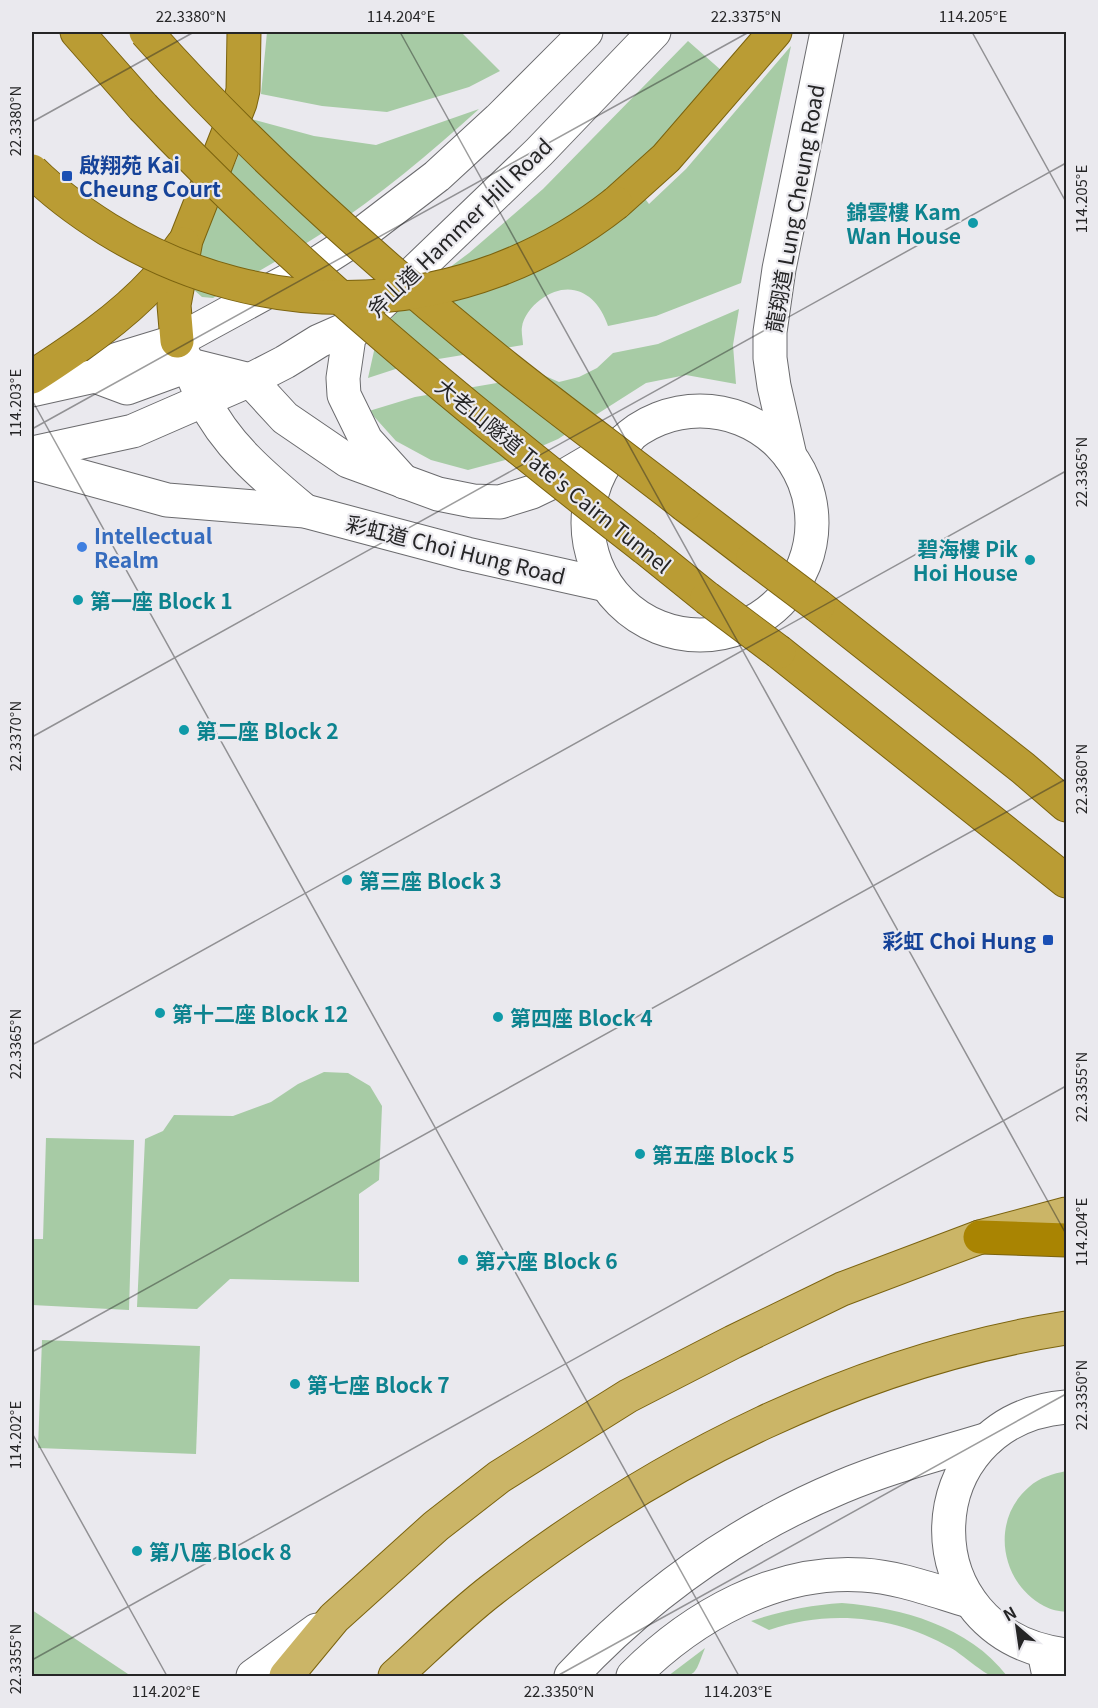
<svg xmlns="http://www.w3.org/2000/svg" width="1098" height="1708" viewBox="0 0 1098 1708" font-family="Georgia,'Noto Sans TC',serif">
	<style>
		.green { fill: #a7cba5 }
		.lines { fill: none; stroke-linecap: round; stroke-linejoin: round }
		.minor-casing { stroke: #6b6b6e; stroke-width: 35 }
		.secondary-casing { stroke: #6b6b6e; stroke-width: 35 }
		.primary-casing { stroke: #7b630f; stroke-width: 35 }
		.trunk-casing { stroke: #7b630f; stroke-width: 35 }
		.motorway-casing { stroke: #7b630f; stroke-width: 35 }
		.minor { stroke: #fff; stroke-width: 33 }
		.secondary { stroke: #fff; stroke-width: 33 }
		.primary { stroke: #cbb567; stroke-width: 33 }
		.trunk { stroke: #ba9c34; stroke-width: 33 }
		.motorway { stroke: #a98402; stroke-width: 33 }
		.trunk-bridge-casing { stroke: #7b630f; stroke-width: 35; stroke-linecap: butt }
		.trunk-bridge { stroke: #ba9c34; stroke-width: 33 }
		.ticks { fill: none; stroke: #252526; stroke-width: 1.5; stroke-opacity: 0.45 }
		.transit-dot { fill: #1a4fb4; stroke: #eae9ee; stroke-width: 2 }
		.culture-dot { fill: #0f9aa8; stroke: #eae9ee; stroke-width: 2 }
		.shop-dot { fill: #3f7fe0; stroke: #eae9ee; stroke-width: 2 }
		.labels { text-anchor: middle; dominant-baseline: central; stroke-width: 4.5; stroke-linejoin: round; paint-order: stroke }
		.transit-label { font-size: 21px; font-weight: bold; fill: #164399; stroke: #eae9ee; text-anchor: start }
		.street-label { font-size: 21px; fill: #252526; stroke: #eae9ee }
		.culture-label { font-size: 21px; font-weight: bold; fill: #0d838f; stroke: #eae9ee; text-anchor: start }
		.shop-label { font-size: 21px; font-weight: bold; fill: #366cbe; stroke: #eae9ee; text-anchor: start }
		.neatline { fill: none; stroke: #252526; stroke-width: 2 }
		.ticks-label { font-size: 15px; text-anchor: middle; fill: #252526 }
	</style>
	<rect width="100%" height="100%" fill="#eae9ee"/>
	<g class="green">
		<path d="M267,32H461L500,71L469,87L387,112L322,106L261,94Z"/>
		<path d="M688,41L722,71L628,176L649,204L686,169L791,46L741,283L656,316L608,326C597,293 570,278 540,300C532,306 523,317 522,327C521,332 523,340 523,345L414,363L368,378L376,342L395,313L418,291L469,253L543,189Z"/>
		<path d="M479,109C430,153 380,196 324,232C288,255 250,276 213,298L202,297L194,290L201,228L219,197L237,159L251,119L314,136L376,145Z"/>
		<path d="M739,309L733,345L736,384L686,375L646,383L558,439L517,457L468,470L431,460L396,441L369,411L415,397L543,375L559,382L579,377L597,368L613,353L658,344Z"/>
		<path d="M324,1072L348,1073L370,1086L382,1106L379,1180L359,1194V1282L230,1279L197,1309L137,1307L145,1139L163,1131L174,1115L233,1116L271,1102L298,1084Z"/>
		<path d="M46,1138L134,1140L129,1310L32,1305V1239H43Z"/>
		<path d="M42,1340L200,1346L196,1454L38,1448Z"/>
		<path d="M1066,1471V1612C1059,1611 1051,1610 1044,1606C1000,1583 990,1520 1029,1487C1040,1477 1053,1474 1066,1471Z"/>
		<path d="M842,1603C902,1608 969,1626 1007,1676C1003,1676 997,1677 993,1676C983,1674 962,1654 951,1648C896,1616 829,1609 769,1630L751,1621C781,1611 810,1605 842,1603Z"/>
		<path d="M32,1610L131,1676H32Z"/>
		<path d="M705,1648C694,1675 698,1677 668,1676Z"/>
	</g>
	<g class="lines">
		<defs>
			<g id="minor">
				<path d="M95,376L127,388L190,365L250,380L285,418L348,461L438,494L473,501L500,502L532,492L559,479L629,438"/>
				<path d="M1044,1652L1049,1676"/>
			</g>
			<g id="secondary">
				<path d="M362,322L349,337L343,378L344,395L366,440L404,482"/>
				<path d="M177,341C187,360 194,381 204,400C226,446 267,479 305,511"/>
				<path d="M32,390L95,376L118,359L177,341L307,270L352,241L437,176L499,119L586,32"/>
				<circle cx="700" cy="523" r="112"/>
				<path d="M32,453L133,431L250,380L285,362L319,341L362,322L539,152L654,32"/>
				<path d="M790,456L774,386L770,358V332L779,269L827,32"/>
				<path d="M32,463L167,500L305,511L467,554L606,585"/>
				<path d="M1066,1407C913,1420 906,1635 1066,1655"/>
				<path d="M253,1676L317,1630"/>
				<path d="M571,1676C647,1595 738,1530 841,1487C888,1467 939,1454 988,1439"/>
				<path d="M633,1676C693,1616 776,1569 863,1575C899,1577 935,1591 969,1601"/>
			</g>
			<g id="primary">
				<path d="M286,1676L334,1618L436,1526L499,1477L628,1396L733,1342L842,1289L980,1237L1066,1214"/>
				<path d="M395,1676C427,1647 459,1615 493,1589C660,1460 857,1361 1066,1328"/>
			</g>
			<g id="trunk">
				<path d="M77,32L143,107"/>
				<path d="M616,203L666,158L775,32"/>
				<path d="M177,341L174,305L186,240L240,103L243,90L244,32"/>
				<path d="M32,377C75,349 120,319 155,281C165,269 174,256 183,244"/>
				<path d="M685,505L753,557"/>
				<path d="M645,548L707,598"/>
				<path d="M818,606L1023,768L1066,805"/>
				<path d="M779,652L1066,881"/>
			</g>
			<path id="motorway" d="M980,1237L1066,1240"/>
		</defs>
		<use href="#minor" class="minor-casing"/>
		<use href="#secondary" class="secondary-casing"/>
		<use href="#primary" class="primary-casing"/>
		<use href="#trunk" class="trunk-casing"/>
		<use href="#motorway" class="motorway-casing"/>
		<use href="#minor" class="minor"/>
		<use href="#secondary" class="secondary"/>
		<use href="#primary" class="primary"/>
		<use href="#trunk" class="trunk"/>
		<use href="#motorway" class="motorway"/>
		<defs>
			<g id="trunk-bridge">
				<path d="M146,32C255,155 380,266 508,369C566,415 626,459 685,505"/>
				<path d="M143,107C296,269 469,411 645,548"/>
				<path d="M32,171C54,193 80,212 107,229C267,328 468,320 616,203"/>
				<path d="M753,557L818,606"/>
				<path d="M707,598L779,652"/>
			</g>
		</defs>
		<use href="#trunk-bridge" class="trunk-bridge-casing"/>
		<use href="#trunk-bridge" class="trunk-bridge"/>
	</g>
	<path class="ticks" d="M400,32L1066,1234M972,32L1066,202M32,122L194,32M32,400L739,1676M32,429L749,32M32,737L1066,163M32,1045L1066,471M32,1352L1066,779M32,1433L167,1676M32,1660L1066,1086M557,1676L1066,1394"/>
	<g class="transit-dot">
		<rect x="61" y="170" width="12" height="12" rx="3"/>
		<rect x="1042" y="934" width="12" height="12" rx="3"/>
	</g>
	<g class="culture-dot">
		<circle cx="973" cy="223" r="6"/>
		<circle cx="1030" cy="560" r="6"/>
		<circle cx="78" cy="600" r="6"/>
		<circle cx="184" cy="730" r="6"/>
		<circle cx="347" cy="880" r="6"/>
		<circle cx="160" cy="1013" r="6"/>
		<circle cx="498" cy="1017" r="6"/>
		<circle cx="640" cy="1154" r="6"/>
		<circle cx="463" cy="1260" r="6"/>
		<circle cx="295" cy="1384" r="6"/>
		<circle cx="137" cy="1551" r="6"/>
	</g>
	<circle class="shop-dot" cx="82" cy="547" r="6"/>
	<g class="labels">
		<g class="transit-label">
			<text x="79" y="164">啟翔苑 Kai<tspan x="79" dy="24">Cheung Court</tspan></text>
			<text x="1036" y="940" text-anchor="end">彩虹 Choi Hung</text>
		</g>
		<g class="street-label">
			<text transform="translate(794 208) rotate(-80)">龍翔道 Lung Cheung Road</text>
			<text transform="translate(459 227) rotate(-44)">斧山道 Hammer Hill Road</text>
			<text transform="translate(554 475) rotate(39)">大老山隧道 Tate's Cairn Tunnel</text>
			<text transform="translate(456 549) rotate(14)">彩虹道 Choi Hung Road</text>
		</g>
		<g class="culture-label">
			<text x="961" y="211" text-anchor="end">錦雲樓 Kam<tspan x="961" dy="24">Wan House</tspan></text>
			<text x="1018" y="548" text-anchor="end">碧海樓 Pik<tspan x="1018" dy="24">Hoi House</tspan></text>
			<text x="90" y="600">第一座 Block 1</text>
			<text x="196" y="730">第二座 Block 2</text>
			<text x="359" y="880">第三座 Block 3</text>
			<text x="172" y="1013">第十二座 Block 12</text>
			<text x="510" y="1017">第四座 Block 4</text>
			<text x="652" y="1154">第五座 Block 5</text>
			<text x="475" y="1260">第六座 Block 6</text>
			<text x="307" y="1384">第七座 Block 7</text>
			<text x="149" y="1551">第八座 Block 8</text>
		</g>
		<g class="shop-label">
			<text x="94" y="535">Intellectual<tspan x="94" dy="24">Realm</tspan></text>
		</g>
	</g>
	<rect width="1098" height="1708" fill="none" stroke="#eae9ee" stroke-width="66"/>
	<g transform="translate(1017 1627) rotate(331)" stroke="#eae9ee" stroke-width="4.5" paint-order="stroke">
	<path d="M0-4.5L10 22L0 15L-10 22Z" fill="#252526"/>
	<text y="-9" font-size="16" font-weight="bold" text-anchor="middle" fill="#252526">N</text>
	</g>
	<rect x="33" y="33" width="1032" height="1642" class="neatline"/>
	<g class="ticks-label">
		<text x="191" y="22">22.3380°N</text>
		<text x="401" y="22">114.204°E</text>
		<text x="746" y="22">22.3375°N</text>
		<text x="973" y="22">114.205°E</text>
		<text transform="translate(16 121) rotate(-90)" y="5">22.3380°N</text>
		<text transform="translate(1082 199) rotate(-90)" y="5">114.205°E</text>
		<text transform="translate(16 403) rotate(-90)" y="5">114.203°E</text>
		<text transform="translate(1082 472) rotate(-90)" y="5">22.3365°N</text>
		<text transform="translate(16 736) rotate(-90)" y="5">22.3370°N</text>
		<text transform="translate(1082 779) rotate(-90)" y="5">22.3360°N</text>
		<text transform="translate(16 1044) rotate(-90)" y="5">22.3365°N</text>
		<text transform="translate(1082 1087) rotate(-90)" y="5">22.3355°N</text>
		<text transform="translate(1082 1232) rotate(-90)" y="5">114.204°E</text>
		<text transform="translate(1082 1395) rotate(-90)" y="5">22.3350°N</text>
		<text transform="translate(16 1435) rotate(-90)" y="5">114.202°E</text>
		<text transform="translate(16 1659) rotate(-90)" y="5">22.3355°N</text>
		<text x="166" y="1697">114.202°E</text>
		<text x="559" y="1697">22.3350°N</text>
		<text x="738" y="1697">114.203°E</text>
	</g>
</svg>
